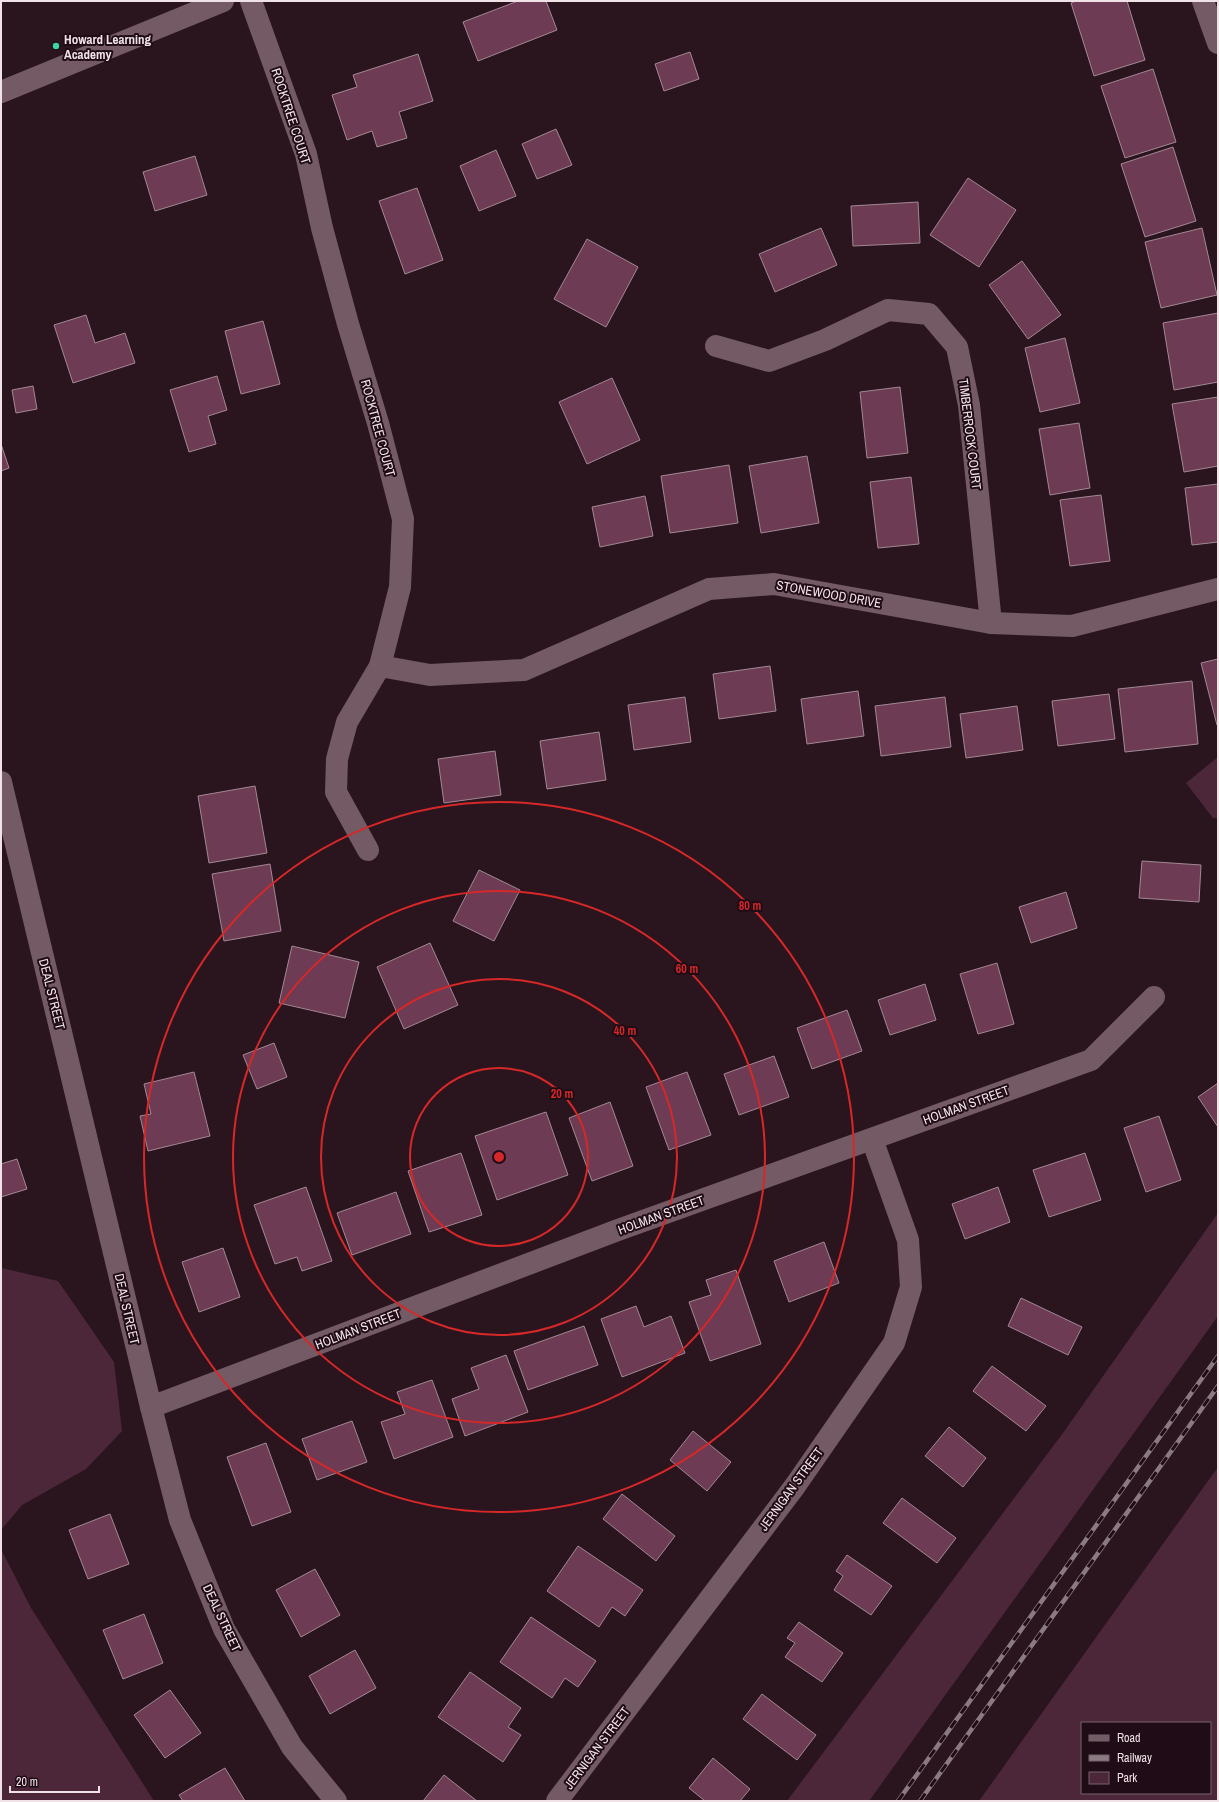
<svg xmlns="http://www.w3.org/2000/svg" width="1219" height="1802" viewBox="0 0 1219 1802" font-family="'Archivo Narrow',sans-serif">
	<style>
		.green { fill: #4c2739; fill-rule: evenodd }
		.building { fill: #6d3b53; stroke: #a38893 }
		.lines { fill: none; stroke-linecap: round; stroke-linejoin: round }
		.minor { stroke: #735a65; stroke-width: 22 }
		.rail-casing { stroke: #8c7a82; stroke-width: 4.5 }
		.rail { stroke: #200c16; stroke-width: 3; stroke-dasharray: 9; stroke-linecap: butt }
		.ring { fill: none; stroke: #d62828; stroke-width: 2 }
		.poi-dot { fill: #3cd4a4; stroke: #200c16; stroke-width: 1.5 }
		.labels { text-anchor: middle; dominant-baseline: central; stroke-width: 4; stroke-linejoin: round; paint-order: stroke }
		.poi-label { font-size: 13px; font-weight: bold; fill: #f1e2e8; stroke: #200c16; text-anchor: start }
		.street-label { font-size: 13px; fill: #f1e2e8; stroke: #200c16 }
		.centre { fill: #d62828; stroke: #200c16; stroke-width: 2 }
		.ring-label { font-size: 12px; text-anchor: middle; font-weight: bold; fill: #d62828; stroke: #200c16; stroke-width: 4; stroke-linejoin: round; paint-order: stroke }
	</style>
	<rect width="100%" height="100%" fill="#2a151f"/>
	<g class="green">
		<path d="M1218,757V818H1213L1186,783Z"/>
		<path d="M1218,1213V1316L869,1801H787L1063,1433Z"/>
		<path d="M1,1268L58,1281L114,1362L122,1431L86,1469L22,1505L1,1530Z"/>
		<path d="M1218,1467V1801H979ZM1082,1723H1210V1793H1082Z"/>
		<path d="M1,1549L31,1608L154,1801H1Z"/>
	</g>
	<g class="building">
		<path d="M518,1H546L557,30L478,61L463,22Z"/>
		<path d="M1076,1H1127L1145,60L1094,76L1071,3Z"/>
		<path d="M690,52L699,79L664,91L655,64Z"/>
		<path d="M418,54L433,101L399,112L407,138L377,147L372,131L347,140L332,95L357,87L353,75Z"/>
		<path d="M1153,69L1176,142L1125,158L1101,86Z"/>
		<path d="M556,129L572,165L537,179L522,144Z"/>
		<path d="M1173,147L1196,221L1145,237L1121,164Z"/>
		<path d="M496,150L516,196L479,211L460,166Z"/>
		<path d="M195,156L207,195L155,211L143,172Z"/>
		<path d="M968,178L1016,210L979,267L930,235Z"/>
		<path d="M417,188L443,260L405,274L379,201Z"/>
		<path d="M918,202L920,243L853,246L851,206Z"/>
		<path d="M821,228L837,265L775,292L759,254Z"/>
		<path d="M1202,228L1217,295L1161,308L1145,242Z"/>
		<path d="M587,239L638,267L606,327L554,299Z"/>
		<path d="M1022,261L1061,315L1028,339L989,285Z"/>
		<path d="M1218,313V382L1174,390L1163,323Z"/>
		<path d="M86,315L95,343L125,333L135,363L73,383L54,325Z"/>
		<path d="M263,321L280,384L241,394L225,331Z"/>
		<path d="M1065,338L1080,403L1040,412L1025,348Z"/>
		<path d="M217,376L227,410L208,416L216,444L189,452L170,390Z"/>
		<path d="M612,378L640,440L587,464L559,402Z"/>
		<path d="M33,386L37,409L16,413L12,390Z"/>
		<path d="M900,387L908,453L867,458L860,392Z"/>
		<path d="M1218,397V466L1184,472L1172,404Z"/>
		<path d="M1079,423L1090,488L1050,495L1039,429Z"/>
		<path d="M1,444L9,468L1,471Z"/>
		<path d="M807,456L819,523L761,533L749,466Z"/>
		<path d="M729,465L738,523L670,533L661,476Z"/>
		<path d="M911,477L919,544L878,548L870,482Z"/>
		<path d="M1218,484V542L1192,545L1185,488Z"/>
		<path d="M1101,495L1110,561L1070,566L1060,500Z"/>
		<path d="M645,496L653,536L600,547L592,507Z"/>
		<path d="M1218,659V724L1217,725L1201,663Z"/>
		<path d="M770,666L776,711L719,719L713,674Z"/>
		<path d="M1192,681L1198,744L1125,752L1118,689Z"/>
		<path d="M858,691L864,736L807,744L801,699Z"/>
		<path d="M1109,694L1115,739L1058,746L1052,701Z"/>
		<path d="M685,697L691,742L634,750L628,705Z"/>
		<path d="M945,697L951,747L881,756L875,706Z"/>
		<path d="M1017,706L1023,750L966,758L960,714Z"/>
		<path d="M599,732L606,780L547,789L540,741Z"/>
		<path d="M495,751L501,795L444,803L438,759Z"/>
		<path d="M255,786L267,853L209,863L198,796Z"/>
		<path d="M1142,861L1201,865L1199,902L1139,898Z"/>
		<path d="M270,864L281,931L224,941L212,874Z"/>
		<path d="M479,870L520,890L494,941L453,921Z"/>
		<path d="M1066,892L1077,928L1031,943L1019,907Z"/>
		<path d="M430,943L458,1005L404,1029L377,967Z"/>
		<path d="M292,946L359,962L345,1018L279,1003Z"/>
		<path d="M997,963L1014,1024L978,1034L960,974Z"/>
		<path d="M925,984L936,1020L890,1035L878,1000Z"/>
		<path d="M847,1010L862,1051L812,1069L797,1028Z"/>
		<path d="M274,1043L287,1077L257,1089L243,1055Z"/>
		<path d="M774,1056L789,1097L739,1115L724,1074Z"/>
		<path d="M194,1072L210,1136L148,1151L140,1116L151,1114L144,1084Z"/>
		<path d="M687,1072L711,1135L669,1150L646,1087Z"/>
		<path d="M1218,1083V1127L1198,1097Z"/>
		<path d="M610,1102L633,1166L592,1181L569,1118Z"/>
		<path d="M546,1112L568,1175L497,1200L475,1136Z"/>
		<path d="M1159,1116L1181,1180L1146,1192L1124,1128Z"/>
		<path d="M461,1153L482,1215L429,1232L408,1171Z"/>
		<path d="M1085,1153L1101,1200L1049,1217L1033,1170Z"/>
		<path d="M17,1159L27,1189L1,1197V1164Z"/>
		<path d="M306,1187L332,1261L302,1271L297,1257L275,1264L254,1205Z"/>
		<path d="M998,1187L1010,1222L965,1239L952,1204Z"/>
		<path d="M396,1192L411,1234L352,1255L337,1213Z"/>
		<path d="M824,1242L839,1283L789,1302L774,1261Z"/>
		<path d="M223,1248L240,1297L199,1312L182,1262Z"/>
		<path d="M736,1270L761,1344L710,1361L689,1302L711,1295L706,1280Z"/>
		<path d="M1021,1298L1082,1327L1068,1355L1008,1326Z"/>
		<path d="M636,1306L644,1327L671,1316L685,1353L622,1377L601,1319Z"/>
		<path d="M584,1326L598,1365L528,1390L514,1351Z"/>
		<path d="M506,1355L528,1412L465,1436L452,1399L479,1389L471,1368Z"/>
		<path d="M992,1366L1046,1406L1026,1431L973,1391Z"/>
		<path d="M432,1380L453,1437L394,1459L381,1422L405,1414L397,1392Z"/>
		<path d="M352,1421L367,1462L317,1480L302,1439Z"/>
		<path d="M949,1427L986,1458L963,1487L925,1456Z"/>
		<path d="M693,1431L731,1462L707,1491L670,1460Z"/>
		<path d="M266,1443L291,1512L252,1526L227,1457Z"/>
		<path d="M622,1494L675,1536L656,1561L603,1519Z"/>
		<path d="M902,1498L956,1538L937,1563L883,1523Z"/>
		<path d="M110,1514L129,1564L88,1579L69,1530Z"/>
		<path d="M578,1546L643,1590L625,1616L612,1607L599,1627L547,1591Z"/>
		<path d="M847,1555L892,1586L871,1615L834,1590L843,1576L836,1571Z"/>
		<path d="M315,1569L340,1615L301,1637L276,1590Z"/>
		<path d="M144,1614L163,1663L123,1679L103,1630Z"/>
		<path d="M531,1617L596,1661L578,1687L565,1678L552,1698L500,1662Z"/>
		<path d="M799,1622L843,1653L822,1682L785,1657L795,1643L787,1638Z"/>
		<path d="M355,1650L376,1688L330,1714L309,1676Z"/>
		<path d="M470,1672L521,1708L508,1727L521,1735L503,1762L438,1717Z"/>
		<path d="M170,1690L201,1733L165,1758L134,1715Z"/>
		<path d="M762,1694L816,1735L797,1760L743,1719Z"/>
		<path d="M713,1758L750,1789L740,1801H705L689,1788Z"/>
		<path d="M225,1768L245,1801H183L179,1795Z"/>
		<path d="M444,1775L477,1801H423Z"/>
	</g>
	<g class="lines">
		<g class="minor">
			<path d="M251,1L306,154L322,228L348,324L378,423L403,519L400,587L380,666L347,722L337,759L336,792L368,850"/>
			<path d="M1203,1L1218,43"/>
			<path d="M1,92L223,1"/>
			<path d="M716,346L769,361L825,340L888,310L929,314L957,347L969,405L991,623"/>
			<path d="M380,666L430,675L524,670L709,589L774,584L991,623L1072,626L1218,589"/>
			<path d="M1,782L151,1407L180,1520L224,1629L292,1747L336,1801"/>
			<path d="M151,1407L618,1230L1091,1060L1154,997"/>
			<path d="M557,1801L795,1486L894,1343L911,1287L908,1240L872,1139"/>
		</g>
		<defs>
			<g id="rail">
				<path d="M898,1801L1218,1356"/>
				<path d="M920,1801L1218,1386"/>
			</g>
		</defs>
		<use href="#rail" class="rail-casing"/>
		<use href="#rail" class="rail"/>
	</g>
	<g class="ring">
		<circle cx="499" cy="1157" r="89"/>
		<circle cx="499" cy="1157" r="178"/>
		<circle cx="499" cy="1157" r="266"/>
		<circle cx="499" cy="1157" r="355"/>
	</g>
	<circle class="poi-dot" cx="56" cy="46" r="4"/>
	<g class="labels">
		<g class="poi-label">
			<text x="64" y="39">Howard Learning<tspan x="64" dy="15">Academy</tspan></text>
		</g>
		<g class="street-label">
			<text transform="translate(291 116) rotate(72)">ROCKTREE COURT</text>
			<text transform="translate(378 428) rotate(75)">ROCKTREE COURT</text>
			<text transform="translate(970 434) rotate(83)">TIMBERROCK COURT</text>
			<text transform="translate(829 594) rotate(10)">STONEWOOD DRIVE</text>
			<text transform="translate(52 994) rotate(76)">DEAL STREET</text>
			<text transform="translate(966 1105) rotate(-20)">HOLMAN STREET</text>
			<text transform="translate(661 1215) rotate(-20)">HOLMAN STREET</text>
			<text transform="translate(127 1309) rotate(77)">DEAL STREET</text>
			<text transform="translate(358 1329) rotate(-21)">HOLMAN STREET</text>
			<text transform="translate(791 1489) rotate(-54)">JERNIGAN STREET</text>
			<text transform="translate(222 1618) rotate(65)">DEAL STREET</text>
			<text transform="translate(597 1748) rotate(-53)">JERNIGAN STREET</text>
		</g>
	</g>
	<circle cx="499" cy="1157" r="6" class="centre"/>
	<g class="ring-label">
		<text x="750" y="910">80 m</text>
		<text x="687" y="973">60 m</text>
		<text x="625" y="1035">40 m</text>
		<text x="562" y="1098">20 m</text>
	</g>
	<rect width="1219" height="1802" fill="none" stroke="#f1e2e8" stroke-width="4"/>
	<rect x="1081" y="1722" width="130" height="72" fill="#200c16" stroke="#74626a"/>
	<rect x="1089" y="1735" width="20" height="6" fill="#735a65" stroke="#74626a"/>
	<text x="1117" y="1742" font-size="12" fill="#f1e2e8">Road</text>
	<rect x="1089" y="1755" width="20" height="6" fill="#8c7a82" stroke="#74626a"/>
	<text x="1117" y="1762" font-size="12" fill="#f1e2e8">Railway</text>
	<rect x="1089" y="1772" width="20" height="12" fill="#4c2739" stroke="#74626a"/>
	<text x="1117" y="1782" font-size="12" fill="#f1e2e8">Park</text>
	<path d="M10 1786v6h89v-6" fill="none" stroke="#f1e2e8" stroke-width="2"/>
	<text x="16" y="1786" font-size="12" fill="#f1e2e8" stroke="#200c16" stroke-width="3" paint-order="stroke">20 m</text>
</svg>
